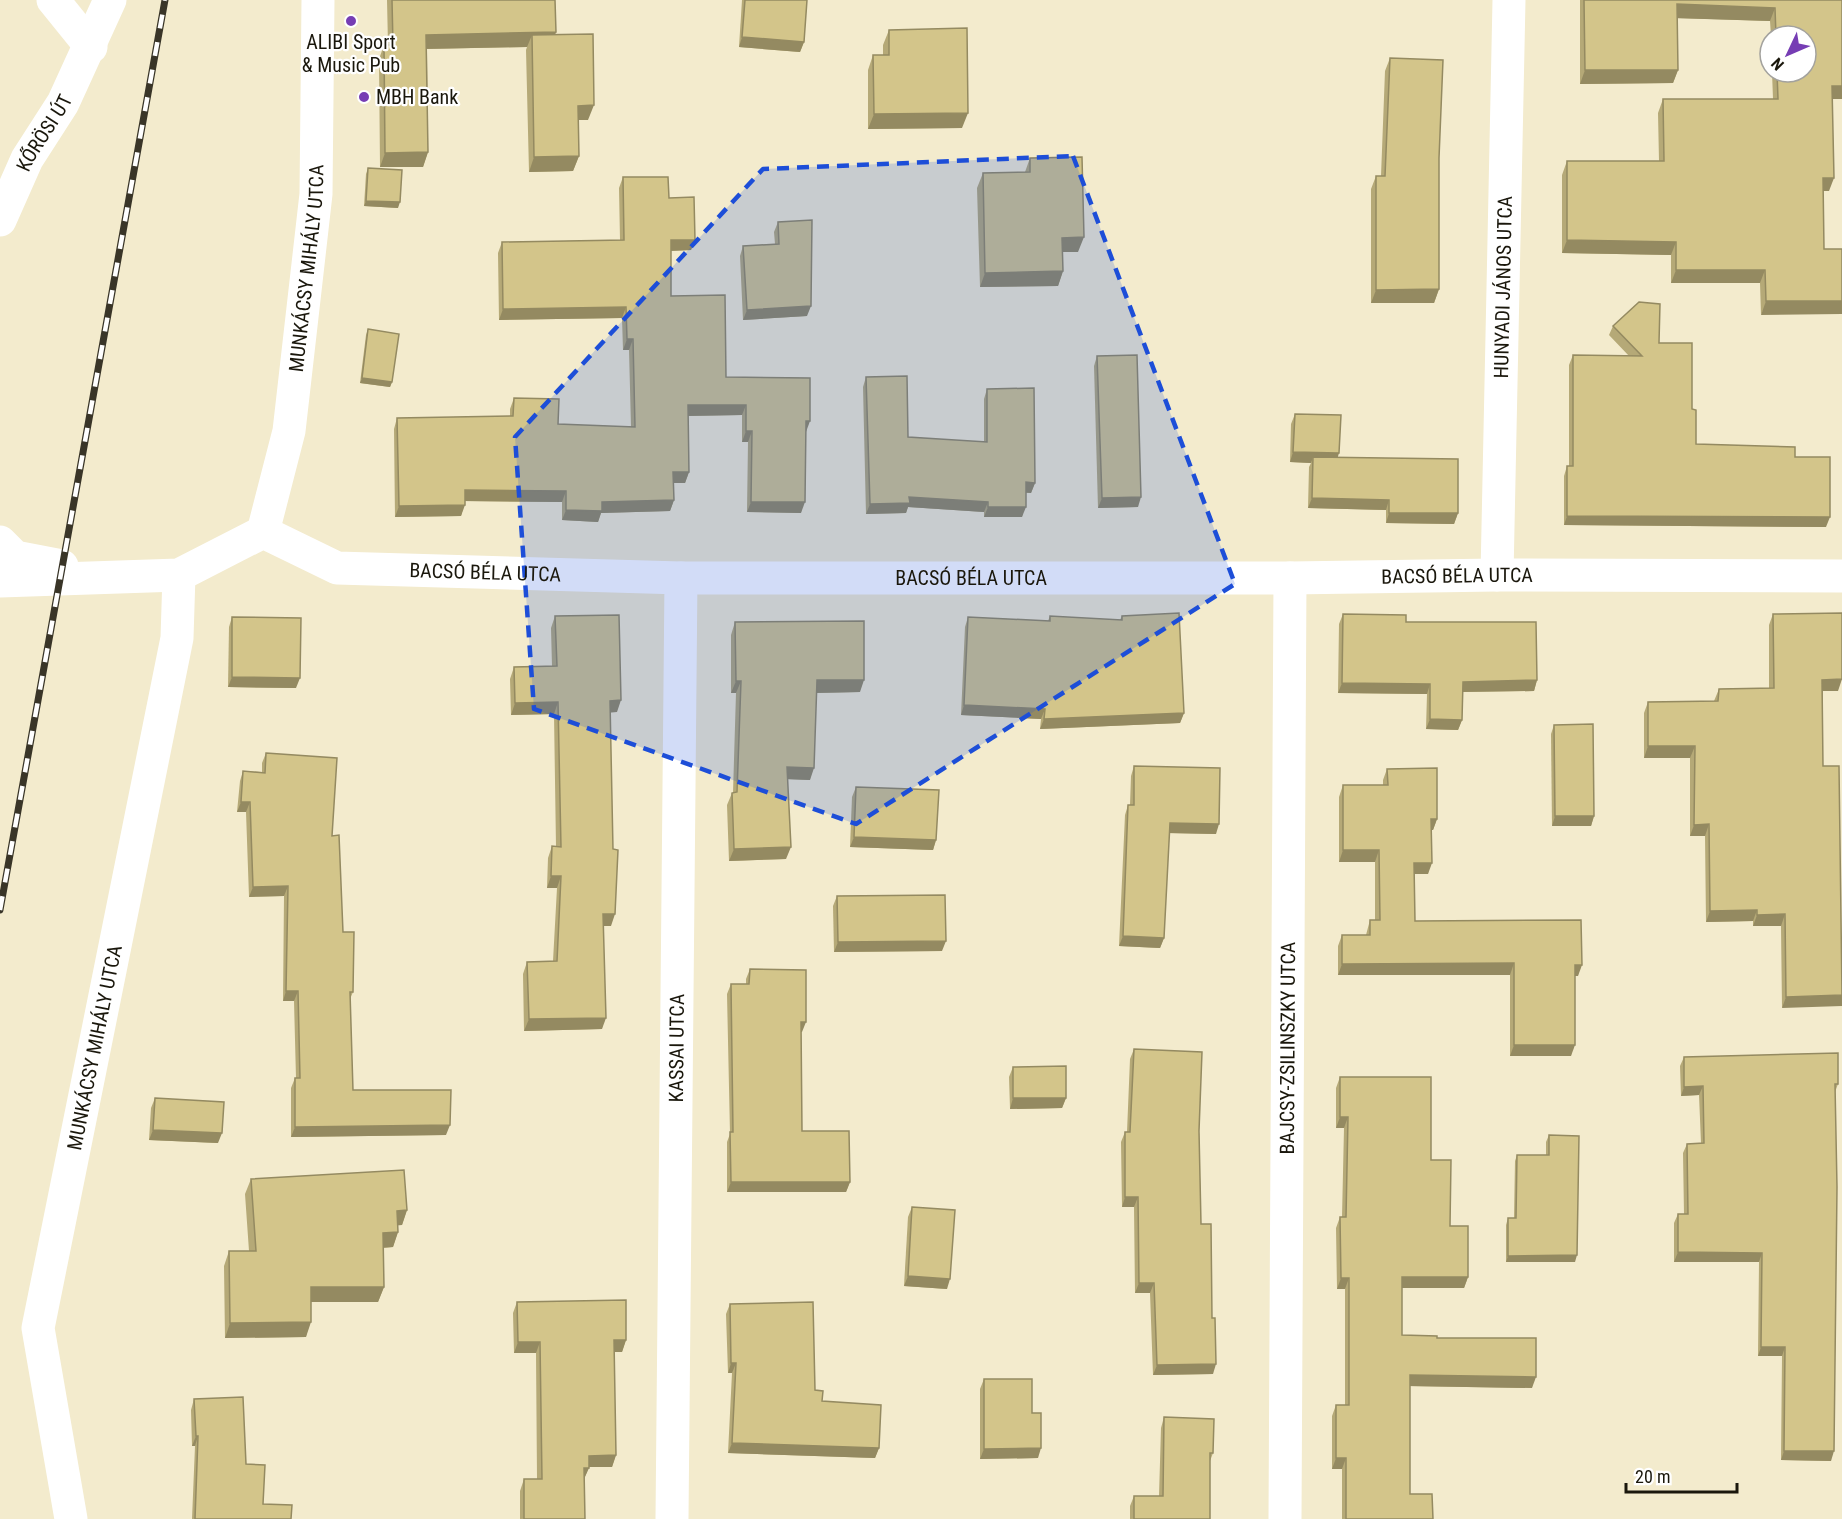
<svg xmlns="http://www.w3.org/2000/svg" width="1842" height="1519" viewBox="0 0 1842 1519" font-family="'Roboto Condensed',sans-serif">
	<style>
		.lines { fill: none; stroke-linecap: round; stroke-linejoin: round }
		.street { stroke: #fff; stroke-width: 33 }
		.secondary { stroke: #fff; stroke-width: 33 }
		.rail-casing { stroke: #393528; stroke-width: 7 }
		.rail { stroke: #fff; stroke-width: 4.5; stroke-dasharray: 14; stroke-linecap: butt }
		.wall { fill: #b5a977 }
		.shaded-wall { fill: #948a61 }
		.building { fill: #d3c58a; stroke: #948a61; stroke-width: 1.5 }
		.marked { fill: #1d4ed8; fill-opacity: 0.2; stroke: #1d4ed8; stroke-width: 4.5; stroke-dasharray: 12 8; stroke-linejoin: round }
		.poi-dot { fill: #763db4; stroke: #fff; stroke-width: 2 }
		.labels { text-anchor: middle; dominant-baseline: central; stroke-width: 4.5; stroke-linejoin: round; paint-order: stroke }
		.poi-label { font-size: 20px; fill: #1a170c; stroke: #fff }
		.street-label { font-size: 20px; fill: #1a170c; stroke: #fff }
	</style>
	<rect width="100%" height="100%" fill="#f3ebcd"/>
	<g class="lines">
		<g class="street">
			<path d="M53,0L91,47"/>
			<path id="s1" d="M263,532L289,431L316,194L318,0"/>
			<path d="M0,542L15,557L62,566"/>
			<path id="s2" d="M1497,575L1509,0"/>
			<path id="s3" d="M0,581L179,575L263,532L337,568L681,578H1290L1497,575L1842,576"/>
			<path id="s4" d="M71,1519L38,1328L177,638L179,575"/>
			<path id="s5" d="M672,1519L681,578"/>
			<path id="s6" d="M1285,1519L1290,578"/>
		</g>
		<path class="secondary" id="s7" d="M0,220L27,159L63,103L110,0"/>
		<defs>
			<path id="rail" d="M0,910L165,0"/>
		</defs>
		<use href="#rail" class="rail-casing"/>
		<use href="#rail" class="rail"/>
	</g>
	<g class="wall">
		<path d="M387,0H555L556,32L555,35L588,120H578L579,156L573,171L529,172L526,50L527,47L427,49L428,152L423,167H380L379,59L384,45H388Z"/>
		<path d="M742,0H807L804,42L800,52L739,47Z"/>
		<path d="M1580,0H1842V99H1832L1829,191H1823L1761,315L1760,283H1671V255L1562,253V175L1567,161H1659L1658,113L1663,99H1773L1772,72H1806V36H1771L1770,21L1677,18L1678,70L1673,83L1580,84Z"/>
		<path d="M889,30L962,128L868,129V70L873,55H883V45Z"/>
		<path d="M1390,58L1439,289L1434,303H1371V189L1376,176H1381L1385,71Z"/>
		<path d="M1030,158L1078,252H1063V271L1058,286L980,287L977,188L983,173L1025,172Z"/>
		<path d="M368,168L398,208L364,206L366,174Z"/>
		<path d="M623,177L669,198L695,240L691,250L671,251V296L726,377L806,432L801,513L747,512L748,442H742V415L688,416L689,472L685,483H673L674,500L670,511L601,513L598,522L562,520V502L465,501L461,516L395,517L394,429L397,418L510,416V409L514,398L558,424L631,427L629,350H623L622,318L499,320L498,253L502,242L620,240L619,188Z"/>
		<path d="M778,222L807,316L743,320L740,256L743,246L775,244L774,232Z"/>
		<path d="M1613,326L1659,343L1692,409L1696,444L1795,457L1826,527L1564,525V476L1567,466H1569V365L1573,355L1629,356L1609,335Z"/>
		<path d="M368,329L392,382L390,387L360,383L366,335Z"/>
		<path d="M1097,356L1138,507L1098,508L1094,366Z"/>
		<path d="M866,377L908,437L984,442V399L987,389L1035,483L1031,493H1026L1022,517H984V512L908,507L906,513L866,514L863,387Z"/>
		<path d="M1295,414L1338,457L1458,513L1454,524L1386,523V510L1308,508L1309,467L1311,463L1290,462L1291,424Z"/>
		<path d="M1343,614L1406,622L1537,680L1534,691L1463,692L1462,720L1458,730L1426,729L1427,694L1338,693L1339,624Z"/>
		<path d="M1773,614L1838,691H1823V766L1842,943L1782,1008L1781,926H1753V921L1706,922L1705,836H1690V758H1644V713L1648,702L1714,701L1719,689L1769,688V625Z"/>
		<path d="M555,616L617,712H611V926H604L602,1029L524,1031L523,974L527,962L553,961L557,888H547L548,858L552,846L556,847L554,714L511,715L510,679L514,667L552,666L551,628Z"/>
		<path d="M1050,616L1120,620L1122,616L1184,713L1180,723L1040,729L1041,719L961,715L965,627L968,617L1048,621Z"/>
		<path d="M232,617L296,688L228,687L229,627Z"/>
		<path d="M735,622L860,692L817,693L810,780L788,779L786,859L729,861L727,805L732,793H733L736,693H731V635Z"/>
		<path d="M1554,725L1594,816L1591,826H1552L1551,734Z"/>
		<path d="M266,753L332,836L343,932L353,992L350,999L353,1090L446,1135L291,1137V1088L295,1078H296L294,1001H283L284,896L249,897L246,812H237L240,781L243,771L262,772V763Z"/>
		<path d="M1134,766L1216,834L1169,833L1164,938L1160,948L1119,946L1125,815L1128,805H1130L1131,776Z"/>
		<path d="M1387,769L1437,819L1433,830H1431L1428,874H1414L1415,921L1578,976H1575L1571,1056H1510V975H1338V946L1342,935H1366L1370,920H1375V862H1339V797L1343,785H1383V780Z"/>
		<path d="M856,787L936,840L933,850L850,847L852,797Z"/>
		<path d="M837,896L942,951L834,952L833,906Z"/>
		<path d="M750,969L802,1032H801L802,1131L850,1182L846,1192H727V1142L730,1134L727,994L731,984H746V979Z"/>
		<path d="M1134,1049L1199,1131L1201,1224L1213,1374L1153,1375L1150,1293H1135L1134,1207H1122L1121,1142L1125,1132H1127L1130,1059Z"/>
		<path d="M1684,1057L1838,1084L1835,1092L1831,1461L1781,1460L1782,1356H1758L1759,1262H1674V1223L1678,1214H1684L1683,1153L1687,1144L1701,1143L1699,1095L1681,1096L1680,1066Z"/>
		<path d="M1013,1067L1066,1098L1062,1108L1010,1109L1009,1077Z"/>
		<path d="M1340,1077L1431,1160L1450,1226L1468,1277L1464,1288H1402V1335L1437,1338L1532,1388L1410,1386V1494L1433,1519H1342V1469H1332V1416L1336,1405H1345V1289H1337L1336,1228L1340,1217H1342L1344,1128H1336V1088Z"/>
		<path d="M155,1098L218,1143L149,1140L151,1108Z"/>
		<path d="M1549,1135L1575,1262H1506V1225L1508,1218H1514L1515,1161L1517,1155H1546V1142Z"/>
		<path d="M251,1179L407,1210L402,1225H398V1232L393,1247L383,1248L384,1287L378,1302H311L306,1337L225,1338L224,1266L229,1251H249L245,1194Z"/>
		<path d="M912,1207L947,1289L904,1286L908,1217Z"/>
		<path d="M517,1302L626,1340L622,1352H614L616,1455L612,1467H589L584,1479L585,1519H520V1491L524,1479H537L536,1353H514L513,1313Z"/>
		<path d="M730,1304L815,1390L822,1401L879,1448L875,1458L728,1453L732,1373H728L726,1314Z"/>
		<path d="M984,1379L1032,1413L1038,1458L980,1459V1389Z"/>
		<path d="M194,1399L246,1464L263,1504L291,1519H192L195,1446H192L191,1410Z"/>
		<path d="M1164,1417L1213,1453L1210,1461V1519H1130V1506L1134,1496H1159L1161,1428Z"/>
	</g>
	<g class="shaded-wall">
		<path d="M1677,4L1775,8L1770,21L1672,18Z"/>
		<path d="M556,32L550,47L532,35L527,47L421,49L426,35Z"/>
		<path d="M742,37L804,42L800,52L739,47Z"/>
		<path d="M1585,70H1678L1673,83L1580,84Z"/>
		<path d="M1832,86H1842V99H1827Z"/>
		<path d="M594,105L588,120H572L578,106Z"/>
		<path d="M968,113L962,128L868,129L874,114Z"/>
		<path d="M428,152L423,167H380L385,153Z"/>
		<path d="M579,156L573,171L529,172L534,157Z"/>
		<path d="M1823,178H1834L1829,191H1818Z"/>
		<path d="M366,201L400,202L398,208L364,206Z"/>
		<path d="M1084,237L1078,252H1057L1062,238Z"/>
		<path d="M671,240H695L691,250L667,251Z"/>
		<path d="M1567,240L1676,242L1671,255L1562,253Z"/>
		<path d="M1676,270H1765L1760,283H1671Z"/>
		<path d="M1063,271L1058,286L980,287L985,273Z"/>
		<path d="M1439,289L1434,303H1371L1376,290Z"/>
		<path d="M1766,301H1842V314L1761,315Z"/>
		<path d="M811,306L807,316L743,320L747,310Z"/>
		<path d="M626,307L622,318L499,320L503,309Z"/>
		<path d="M627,339H633L629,350H623Z"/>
		<path d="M362,378L392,382L390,387L360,383Z"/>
		<path d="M688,405H746L742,415L684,416Z"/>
		<path d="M806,421H810L806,432Z"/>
		<path d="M746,431H752L748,442H742Z"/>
		<path d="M1293,452L1339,453L1336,463L1313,457L1311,463L1290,462Z"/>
		<path d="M673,472H689L685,483H669Z"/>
		<path d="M1026,482L1035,483L1031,493L1022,492Z"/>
		<path d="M465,490L566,491L562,502L461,501Z"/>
		<path d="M909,497L988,502L984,512L908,507L906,513L866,514L870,504Z"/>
		<path d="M1141,497L1138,507L1098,508L1102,498Z"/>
		<path d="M1312,498L1389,500L1386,510L1308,508Z"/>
		<path d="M674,500L670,511L601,513L598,522L562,520L566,510L602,502Z"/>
		<path d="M751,502H805L801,513L747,512Z"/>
		<path d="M465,505L461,516L395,517L399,506Z"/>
		<path d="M988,507H1026L1022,517H984Z"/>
		<path d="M1389,513H1458L1454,524L1386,523Z"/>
		<path d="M1567,516L1830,517L1826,527L1564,525Z"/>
		<path d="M232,677L300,678L296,688L228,687Z"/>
		<path d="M1842,679L1838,691H1818L1822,680Z"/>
		<path d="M817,680H864L860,692L813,693Z"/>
		<path d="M1537,680L1534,691L1459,692L1463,682Z"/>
		<path d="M736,681H741L736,693H731Z"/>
		<path d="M1342,683L1430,684L1427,694L1338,693Z"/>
		<path d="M621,700L617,712L606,713L610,701Z"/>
		<path d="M558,702L554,714L511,715L515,703Z"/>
		<path d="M964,705L1045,709L1041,719L961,715Z"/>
		<path d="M1184,713L1180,723L1040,729L1044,719Z"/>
		<path d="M1430,719L1462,720L1458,730L1426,729Z"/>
		<path d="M1648,746H1695L1690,758H1644Z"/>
		<path d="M787,767L814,768L810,780L783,779Z"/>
		<path d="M241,802H250L246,812H237Z"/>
		<path d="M1555,816H1594L1591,826H1552Z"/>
		<path d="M1431,819H1437L1433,830H1427Z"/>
		<path d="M1170,823L1219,824L1216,834L1166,833Z"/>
		<path d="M1709,824L1705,836H1690L1694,825Z"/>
		<path d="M854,837L936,840L933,850L850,847Z"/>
		<path d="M791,847L786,859L729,861L734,849Z"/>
		<path d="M1343,850H1379L1375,862H1339Z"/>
		<path d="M1414,863H1432L1428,874H1409Z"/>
		<path d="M551,876H561L557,888H547Z"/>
		<path d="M288,886L284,896L249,897L253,887Z"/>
		<path d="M1757,910L1753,921L1706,922L1710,911Z"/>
		<path d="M603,914H615L611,926H599Z"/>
		<path d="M1785,914L1781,926H1753L1757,915Z"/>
		<path d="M1123,936L1164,938L1160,948L1119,946Z"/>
		<path d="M946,941L942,951L834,952L838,942Z"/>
		<path d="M1514,963L1510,975H1338L1342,964Z"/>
		<path d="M1575,965H1582L1578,976H1571Z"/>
		<path d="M286,991H298L294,1001H283Z"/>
		<path d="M1842,995V1006L1782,1008L1786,997Z"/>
		<path d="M606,1018L602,1029L524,1031L529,1019Z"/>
		<path d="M801,1022H806L802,1032H797Z"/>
		<path d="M1514,1045H1575L1571,1056H1510Z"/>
		<path d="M1703,1086L1699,1095L1681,1096L1684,1087Z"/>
		<path d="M1013,1098H1066L1062,1108L1010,1109Z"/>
		<path d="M1340,1117H1348L1344,1128H1336Z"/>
		<path d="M450,1125L446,1135L291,1137L295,1127Z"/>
		<path d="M153,1130L222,1133L218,1143L149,1140Z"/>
		<path d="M731,1182H850L846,1192H727Z"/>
		<path d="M1125,1197H1138L1134,1207H1122Z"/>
		<path d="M407,1210L402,1225L391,1226L397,1211Z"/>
		<path d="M398,1232L393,1247L378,1248L383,1233Z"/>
		<path d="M1678,1252L1762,1253L1759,1262H1674Z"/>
		<path d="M1577,1255L1575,1262H1506L1508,1256Z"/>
		<path d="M908,1276L950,1279L947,1289L904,1286Z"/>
		<path d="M1402,1277H1468L1464,1288H1398Z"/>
		<path d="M1341,1278H1349L1345,1289H1337Z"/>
		<path d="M1139,1283H1154L1150,1293H1135Z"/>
		<path d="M311,1287H384L378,1302H306Z"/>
		<path d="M311,1322L306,1337L225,1338L230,1323Z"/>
		<path d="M614,1340H626L622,1352H610Z"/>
		<path d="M518,1342H540L536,1353H514Z"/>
		<path d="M1761,1347H1785L1782,1356H1758Z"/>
		<path d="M731,1363H736L732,1373H728Z"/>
		<path d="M1216,1364L1213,1374L1153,1375L1157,1365Z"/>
		<path d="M1410,1375L1536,1377L1532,1388L1406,1386Z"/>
		<path d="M196,1436H198L195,1446H192Z"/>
		<path d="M732,1443L879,1448L875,1458L728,1453Z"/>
		<path d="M1041,1448L1038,1458L980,1459L984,1449Z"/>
		<path d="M1784,1451H1834L1831,1461L1781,1460Z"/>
		<path d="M616,1455L612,1467H585L589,1456Z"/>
		<path d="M1336,1458H1346L1342,1469H1332Z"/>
		<path d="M584,1468H589L584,1479Z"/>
	</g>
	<g class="building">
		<path d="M392,0H555L556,32L426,35L428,152L385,153L384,45H393Z"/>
		<path d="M745,0H807L804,42L742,37Z"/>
		<path d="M1584,0H1842V86H1832L1834,178H1823L1824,249H1842V301H1766L1765,270H1676V242L1567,240V161H1664L1663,99H1778L1777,72H1806V36H1776L1775,8L1677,4L1678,70H1585Z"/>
		<path d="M967,28L968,113L874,114L873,55H889V30Z"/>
		<path d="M593,34L594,105L578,106L579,156L534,157L532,35Z"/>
		<path d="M1390,58L1443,60L1439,158V289L1376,290V176H1385Z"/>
		<path d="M1082,157L1084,237L1062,238L1063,271L985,273L983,173L1030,172V158Z"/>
		<path d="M368,168L402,170L400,202L366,201Z"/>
		<path d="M623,177H668L669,198L694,197L695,240H671V296L725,295L726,377L810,378V421H806L805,502H751L752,431H746V405H688L689,472H673L674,500L602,502V511L566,510V491L465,490V505L399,506L397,418L513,416L514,398L559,399L558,424L635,427L633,339H627L626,307L503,309L502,242L624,240Z"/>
		<path d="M812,220L811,306L747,310L743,246L779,244L778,222Z"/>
		<path d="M1639,302L1660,304L1659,343H1692V409L1696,410V444L1795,447V457H1830V517L1567,516V466H1573V355L1642,356L1613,326Z"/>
		<path d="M368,329L399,334L392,382L362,378Z"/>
		<path d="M1137,355L1141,497L1102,498L1097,356Z"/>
		<path d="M907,376L908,437L987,442V389L1034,388L1035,483L1026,482V507H988V502L909,497L910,503L870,504L866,377Z"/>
		<path d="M1295,414L1341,415L1339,453L1293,452Z"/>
		<path d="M1313,457L1458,459V513H1389V500L1312,498Z"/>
		<path d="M1179,613L1184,713L1044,719L1045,709L964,705L968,617L1050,621V616L1122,620V616Z"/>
		<path d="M1842,613V679L1822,680L1823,766H1839L1842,995L1786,997L1785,914L1757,915V910L1710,911L1709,824L1694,825L1695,746H1648V702L1718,701L1719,689L1774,688L1773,614Z"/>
		<path d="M1343,614L1406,615V622H1536L1537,680L1463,682L1462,720L1430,719V684L1342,683Z"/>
		<path d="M619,615L621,700L610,701L613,849L618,850L615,914H603L606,1018L529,1019L527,962L557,961L561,876H551L552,846L561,847L558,702L515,703L514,667L557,666L555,616Z"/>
		<path d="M232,617L301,618L300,678L232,677Z"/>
		<path d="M864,621V680H817L814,768L787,767L791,847L734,849L732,793L737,792L741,681H736L735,622Z"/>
		<path d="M1593,724L1594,816H1555L1554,725Z"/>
		<path d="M266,753L337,758L332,836L339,835L343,932H354L353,992H350L353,1090H451L450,1125L295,1127V1078H300L298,991H286L288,886L253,887L250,802H241L243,771L265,773Z"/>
		<path d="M1134,766L1220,768L1219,824L1170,823L1164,938L1123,936L1128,805H1134Z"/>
		<path d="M1437,768V819H1431L1432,863H1414L1415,921L1581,920L1582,965H1575V1045H1514V963L1342,964V935H1370V920H1380L1379,850H1343V785H1388L1387,769Z"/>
		<path d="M856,787L939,790L936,840L854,837Z"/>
		<path d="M945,895L946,941L838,942L837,896Z"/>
		<path d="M750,969L806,970V1022H801L802,1131H849L850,1182H731L730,1132H733L731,984H749Z"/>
		<path d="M1134,1049L1202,1052L1199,1131L1201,1224H1211L1212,1318H1215L1216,1364L1157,1365L1154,1283H1139L1138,1197H1125V1132H1130Z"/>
		<path d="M1838,1053V1084H1835L1837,1187L1834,1451H1784L1785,1347H1761L1762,1253L1678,1252V1214H1688L1687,1144L1704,1143L1703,1086L1684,1087V1057Z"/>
		<path d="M1066,1066V1098H1013V1067Z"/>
		<path d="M1340,1077H1431V1160H1451L1450,1226H1468V1277H1402V1335L1437,1336V1338H1536V1377L1410,1375V1494H1432L1433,1519H1346V1458H1336V1405H1349V1278H1341L1340,1217H1346L1348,1117H1340Z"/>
		<path d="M155,1098L224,1102L222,1133L153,1130Z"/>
		<path d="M1549,1135L1579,1136L1577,1255L1508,1256V1218H1516L1517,1155H1549Z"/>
		<path d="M404,1170L407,1210L397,1211L398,1232L383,1233L384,1287H311V1322L230,1323L229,1251H256L251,1179Z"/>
		<path d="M912,1207L955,1210L950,1279L908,1276Z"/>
		<path d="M626,1300V1340H614L616,1455L589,1456V1468H584L585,1519H524V1479H542L540,1342H518L517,1302Z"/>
		<path d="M813,1302L815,1390L823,1391L822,1401L881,1405L879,1448L732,1443L736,1363H731L730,1304Z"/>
		<path d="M984,1379H1032V1413H1041V1448L984,1449Z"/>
		<path d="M243,1397L246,1464L265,1465L263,1504L292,1505L291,1519H195L198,1436H196L194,1399Z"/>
		<path d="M1164,1417L1214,1419L1213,1453H1210V1519H1134V1496H1163Z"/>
	</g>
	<path class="marked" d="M1073,156L1235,584L856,824L534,709L515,437L763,169Z"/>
	<g class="poi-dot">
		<circle cx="351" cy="21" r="6"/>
		<circle cx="364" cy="97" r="6"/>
	</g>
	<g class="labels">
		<g class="poi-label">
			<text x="351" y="42">ALIBI Sport<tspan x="351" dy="23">&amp; Music Pub</tspan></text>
			<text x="376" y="97" text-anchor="start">MBH Bank</text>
		</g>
		<g class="street-label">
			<text stroke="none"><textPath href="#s7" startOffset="98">KŐRÖSI ÚT</textPath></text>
			<text stroke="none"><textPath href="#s1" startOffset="268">MUNKÁCSY MIHÁLY UTCA</textPath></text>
			<text stroke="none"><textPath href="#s2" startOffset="288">HUNYADI JÁNOS UTCA</textPath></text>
			<text stroke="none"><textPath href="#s3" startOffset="504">BACSÓ BÉLA UTCA</textPath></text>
			<text stroke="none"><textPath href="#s3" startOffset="1476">BACSÓ BÉLA UTCA</textPath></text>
			<text stroke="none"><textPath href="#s3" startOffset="990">BACSÓ BÉLA UTCA</textPath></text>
			<text stroke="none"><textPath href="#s4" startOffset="480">MUNKÁCSY MIHÁLY UTCA</textPath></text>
			<text stroke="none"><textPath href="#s5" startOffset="471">KASSAI UTCA</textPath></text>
			<text stroke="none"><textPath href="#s6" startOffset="471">BAJCSY-ZSILINSZKY UTCA</textPath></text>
		</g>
	</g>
	<g transform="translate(1788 54) rotate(226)"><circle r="28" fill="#ffffff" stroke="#a3a29e" stroke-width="1.5"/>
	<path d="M0-4.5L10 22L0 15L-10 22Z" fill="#763db4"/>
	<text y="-9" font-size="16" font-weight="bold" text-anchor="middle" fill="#1a170c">N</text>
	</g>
	<path d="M1626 1483v9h111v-9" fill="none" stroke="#1a170c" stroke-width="3"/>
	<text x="1635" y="1483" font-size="18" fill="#1a170c" stroke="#ffffff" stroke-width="4.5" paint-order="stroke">20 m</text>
</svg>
